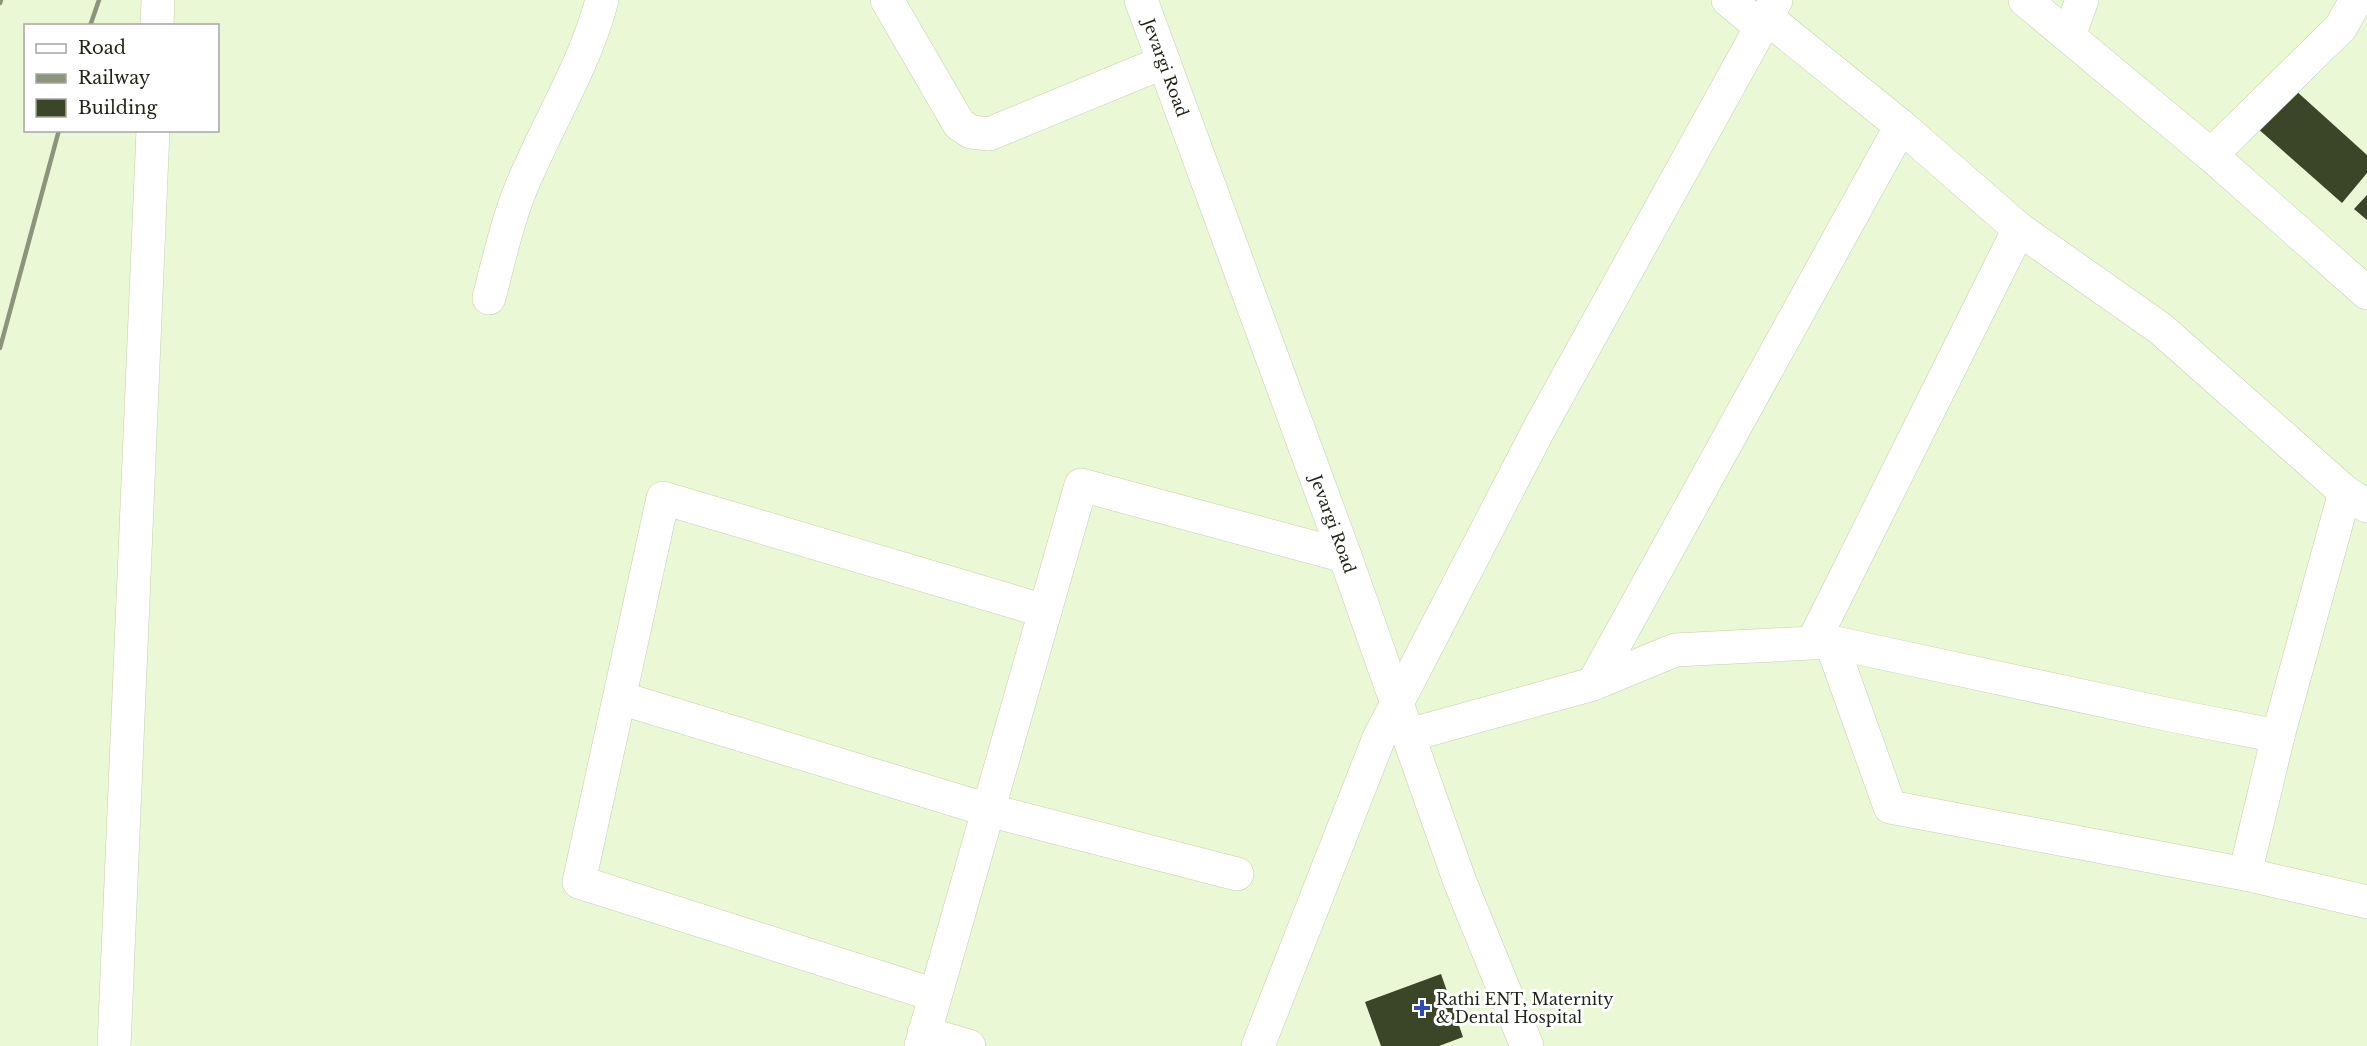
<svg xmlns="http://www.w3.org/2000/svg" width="2367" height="1046" viewBox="0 0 2367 1046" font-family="'Libre Baskerville',serif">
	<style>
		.building { fill: #3b4528 }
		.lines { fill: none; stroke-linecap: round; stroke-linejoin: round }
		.minor-casing { stroke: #c4d0ad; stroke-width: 34 }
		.major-casing { stroke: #c4d0ad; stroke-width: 34 }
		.minor { stroke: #fff; stroke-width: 33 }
		.major { stroke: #fff; stroke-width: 33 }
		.rail { stroke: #8c957c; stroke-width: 4.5 }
		.poi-dot { fill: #2d4aba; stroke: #fff; stroke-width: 2 }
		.labels { text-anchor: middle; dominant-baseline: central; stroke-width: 6; stroke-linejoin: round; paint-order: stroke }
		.street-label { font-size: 16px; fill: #1f2417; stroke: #fff }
		.poi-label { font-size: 16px; fill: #1f2417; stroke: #fff; text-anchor: start }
	</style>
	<rect width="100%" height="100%" fill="#ebf8d5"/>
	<g class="building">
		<path d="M2294,89L2367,155V173L2342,203L2256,127Z"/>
		<path d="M2367,195V220L2354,209Z"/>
		<path d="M1441,974L1463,1037L1439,1046H1381L1365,1002Z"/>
	</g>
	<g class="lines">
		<defs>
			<g id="minor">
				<path d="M887,0L959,124L971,132L989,134L1164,62"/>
				<path d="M1728,0L1761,27"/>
				<path d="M2025,0L2211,155L2367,293"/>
				<path d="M1766,17L1901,126L2019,229L2161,329L2345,492L2367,506"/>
				<path d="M157,26L158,0"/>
				<path d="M2069,36L2082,0"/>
				<path d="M2211,155L2341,27L2356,0"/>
				<path d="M489,298C498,263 506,226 519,193C545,128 584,68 602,0"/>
				<path d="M1813,642L2019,229"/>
				<path d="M1831,642L1890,807L2245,874L2367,902"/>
				<path d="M1593,684L1901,126"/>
				<path d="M620,698L988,810L1237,874"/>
				<path d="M1409,735L1593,684L1675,650L1831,642L2175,716L2278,736"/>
				<path d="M2245,874L2278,736L2345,492"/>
				<path d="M935,995L579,882L663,498L1045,611"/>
				<path d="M924,1033L969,1046"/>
				<path d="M114,1046L153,130"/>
				<path d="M921,1046L1081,485L1345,556"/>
				<path d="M1258,1046L1379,738L1539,429L1776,0"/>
			</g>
			<g id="major">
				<path id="s1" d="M1141,0L1345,556L1460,882L1527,1046"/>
			</g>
		</defs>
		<use href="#minor" class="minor-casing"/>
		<use href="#major" class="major-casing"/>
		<use href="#minor" class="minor"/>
		<use href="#major" class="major"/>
		<g class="rail">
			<path d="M0,3L1,0"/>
			<path d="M90,26L99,0"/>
			<path d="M0,348L59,130"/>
		</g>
	</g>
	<path class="poi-dot" d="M1419 999h6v6h6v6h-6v6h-6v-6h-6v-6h6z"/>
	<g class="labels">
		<g class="street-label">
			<text stroke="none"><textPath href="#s1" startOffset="72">Jevargi Road</textPath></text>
			<text stroke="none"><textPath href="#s1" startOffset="558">Jevargi Road</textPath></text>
		</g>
		<g class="poi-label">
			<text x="1436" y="999">Rathi ENT, Maternity<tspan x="1436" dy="18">&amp; Dental Hospital</tspan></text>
		</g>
	</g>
	<rect x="24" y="24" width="195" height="108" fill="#ffffff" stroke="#a5a7a2" stroke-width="1.5"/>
	<rect x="36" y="44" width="30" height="9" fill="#ffffff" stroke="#a5a7a2" stroke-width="1.5"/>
	<text x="78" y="54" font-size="18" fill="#1f2417">Road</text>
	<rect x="36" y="74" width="30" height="9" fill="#8c957c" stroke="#a5a7a2" stroke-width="1.5"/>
	<text x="78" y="84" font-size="18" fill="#1f2417">Railway</text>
	<rect x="36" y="99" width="30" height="18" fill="#3b4528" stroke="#a5a7a2" stroke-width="1.5"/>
	<text x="78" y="114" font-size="18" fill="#1f2417">Building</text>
</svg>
